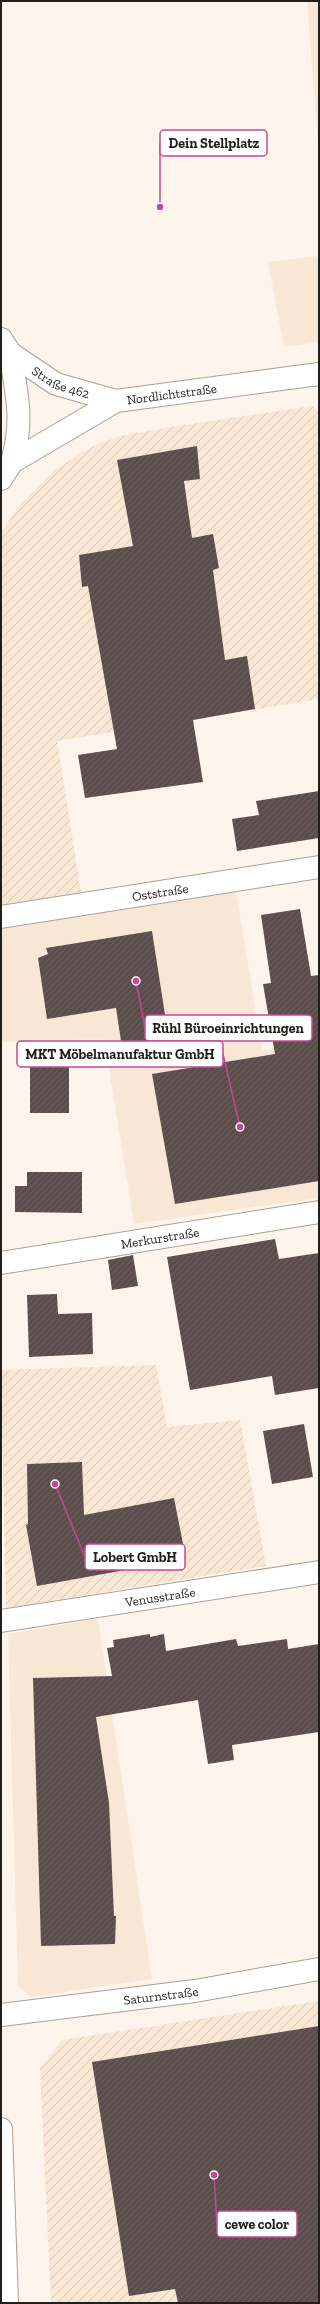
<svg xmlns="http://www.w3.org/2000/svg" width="320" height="2304" viewBox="0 0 320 2304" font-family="'Zilla Slab',serif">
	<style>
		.built { fill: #f9e7d6 }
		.industrial { fill: url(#industrial-furrows) }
		.building { fill: url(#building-hatch) }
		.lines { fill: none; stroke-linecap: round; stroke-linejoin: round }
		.minor-casing { stroke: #aaa095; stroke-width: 24 }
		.minor { stroke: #fff; stroke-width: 22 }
		.labels { text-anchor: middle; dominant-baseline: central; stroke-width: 4; stroke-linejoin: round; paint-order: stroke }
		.street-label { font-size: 13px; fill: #221e1a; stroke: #fff }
		.leader { fill: none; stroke: #c54897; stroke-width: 1.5 }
		.callout-dot { fill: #c54897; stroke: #fff; stroke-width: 1.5 }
		.callout { fill: #fff; stroke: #c54897; stroke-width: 1.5 }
		.callout-label { font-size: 14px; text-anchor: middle; font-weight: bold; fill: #221e1a }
	</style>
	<defs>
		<pattern id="industrial-furrows" width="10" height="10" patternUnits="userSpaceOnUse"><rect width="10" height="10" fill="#f9e7d6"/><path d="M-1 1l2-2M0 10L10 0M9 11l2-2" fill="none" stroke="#d5c6b7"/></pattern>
		<pattern id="building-hatch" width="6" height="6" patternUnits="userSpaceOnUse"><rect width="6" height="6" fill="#5b4d4c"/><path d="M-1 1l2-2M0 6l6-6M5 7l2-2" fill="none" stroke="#6f6362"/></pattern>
	</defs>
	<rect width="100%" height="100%" fill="#fdf4eb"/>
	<g class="built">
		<path d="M307,1H319V159Z"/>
		<path d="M319,256V342L284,347L268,262Z"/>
		<path d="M236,891L262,1050L319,1041V1198L134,1224L104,1038L1,1042V928Z"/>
		<path d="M98,1619L152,1979L31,1997L18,1986L8,1634Z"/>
	</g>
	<g class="industrial">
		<path d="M312,406L319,411V699L57,741L81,892L1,905V533L19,506L54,471L79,454L100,443L125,435L171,427Z"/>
		<path d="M156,1365L167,1427L240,1420L266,1566L6,1608L1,1370Z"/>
		<path d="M319,2001V2303H51L40,2068L62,2040Z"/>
	</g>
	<g class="building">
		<path d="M197,446L200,479L184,481L192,538L213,534L219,568L213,570L225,660L247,656L255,709L193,720L203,782L85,798L78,755L117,749L88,586L82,587L79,555L133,546L117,460Z"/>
		<path d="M319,791V838L237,851L232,819L259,815L256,801Z"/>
		<path d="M300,909L311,976L319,975V1181L175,1204L152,1074L275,1054L263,984L271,983L261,915Z"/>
		<path d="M152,931L170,1047L123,1054L116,1008L47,1019L38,958L48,954L46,948Z"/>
		<path d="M69,1066V1113H30V1067Z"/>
		<path d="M27,1172H82V1213L15,1212V1186H27Z"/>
		<path d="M275,1239L279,1259L319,1253V1388L275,1395L272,1376L190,1390L167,1257Z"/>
		<path d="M133,1255L138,1286L112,1290L108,1260Z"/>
		<path d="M57,1294L58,1314L92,1313L93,1354L29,1357L27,1295Z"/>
		<path d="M304,1424L313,1477L272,1484L263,1431Z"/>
		<path d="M82,1462L84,1515L174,1498L186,1559L37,1586L26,1525L28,1524L27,1464Z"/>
		<path d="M150,1634V1637L164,1634L166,1651L236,1639L238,1646L287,1639L288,1649L319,1644V1732L232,1745L234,1760L208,1764L198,1700L96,1717L109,1803L114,1916H116L115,1944L41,1946L33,1678L112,1676L107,1648L114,1647L113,1640Z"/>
		<path d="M319,2026V2303H178L175,2289L129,2296L92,2062Z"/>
	</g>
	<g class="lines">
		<defs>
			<g id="minor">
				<path id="s1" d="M1,339L10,353L56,384L116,401"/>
				<path d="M10,353C17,395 24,420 12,462"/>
				<path id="s2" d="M1,479L12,462L116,401L319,374"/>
				<path id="s3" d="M1,917L319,867"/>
				<path id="s4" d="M1,1263L319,1212"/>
				<path id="s5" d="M1,1621L319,1572"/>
				<path id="s6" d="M1,2015L195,1991L319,1969"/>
				<path d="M1,2129L7,2303"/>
			</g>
		</defs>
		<use href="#minor" class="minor-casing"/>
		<use href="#minor" class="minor"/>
	</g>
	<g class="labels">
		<g class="street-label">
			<text stroke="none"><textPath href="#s1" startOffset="76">Straße 462</textPath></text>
			<text stroke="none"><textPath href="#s2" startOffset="197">Nordlichtstraße</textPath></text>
			<text stroke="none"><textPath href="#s3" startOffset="161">Oststraße</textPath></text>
			<text stroke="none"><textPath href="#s4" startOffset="161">Merkurstraße</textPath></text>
			<text stroke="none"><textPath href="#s5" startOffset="161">Venusstraße</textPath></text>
			<text stroke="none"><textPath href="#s6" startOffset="161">Saturnstraße</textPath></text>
		</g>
	</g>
	<path class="leader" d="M160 207L160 143M136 981L145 1028M240 1127L223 1054M55 1484L85 1557M214 2175L217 2224"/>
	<g class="callout-dot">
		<circle cx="160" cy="207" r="4"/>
		<circle cx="136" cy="981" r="4"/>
		<circle cx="240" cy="1127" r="4"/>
		<circle cx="55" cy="1484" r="4"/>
		<circle cx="214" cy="2175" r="4"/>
	</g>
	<g class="callout">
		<rect x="160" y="130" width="107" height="26" rx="4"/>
		<rect x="145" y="1015" width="167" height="26" rx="4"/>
		<rect x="17" y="1041" width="206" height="26" rx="4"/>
		<rect x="85" y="1544" width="100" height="26" rx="4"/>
		<rect x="217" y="2211" width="80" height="26" rx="4"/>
	</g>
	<g class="callout-label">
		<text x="214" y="148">Dein Stellplatz</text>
		<text x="228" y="1033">Rühl Büroeinrichtungen</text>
		<text x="120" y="1059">MKT Möbelmanufaktur GmbH</text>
		<text x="135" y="1562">Lobert GmbH</text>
		<text x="257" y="2229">cewe color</text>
	</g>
	<rect width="320" height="2304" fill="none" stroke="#221e1a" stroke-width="4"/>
</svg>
